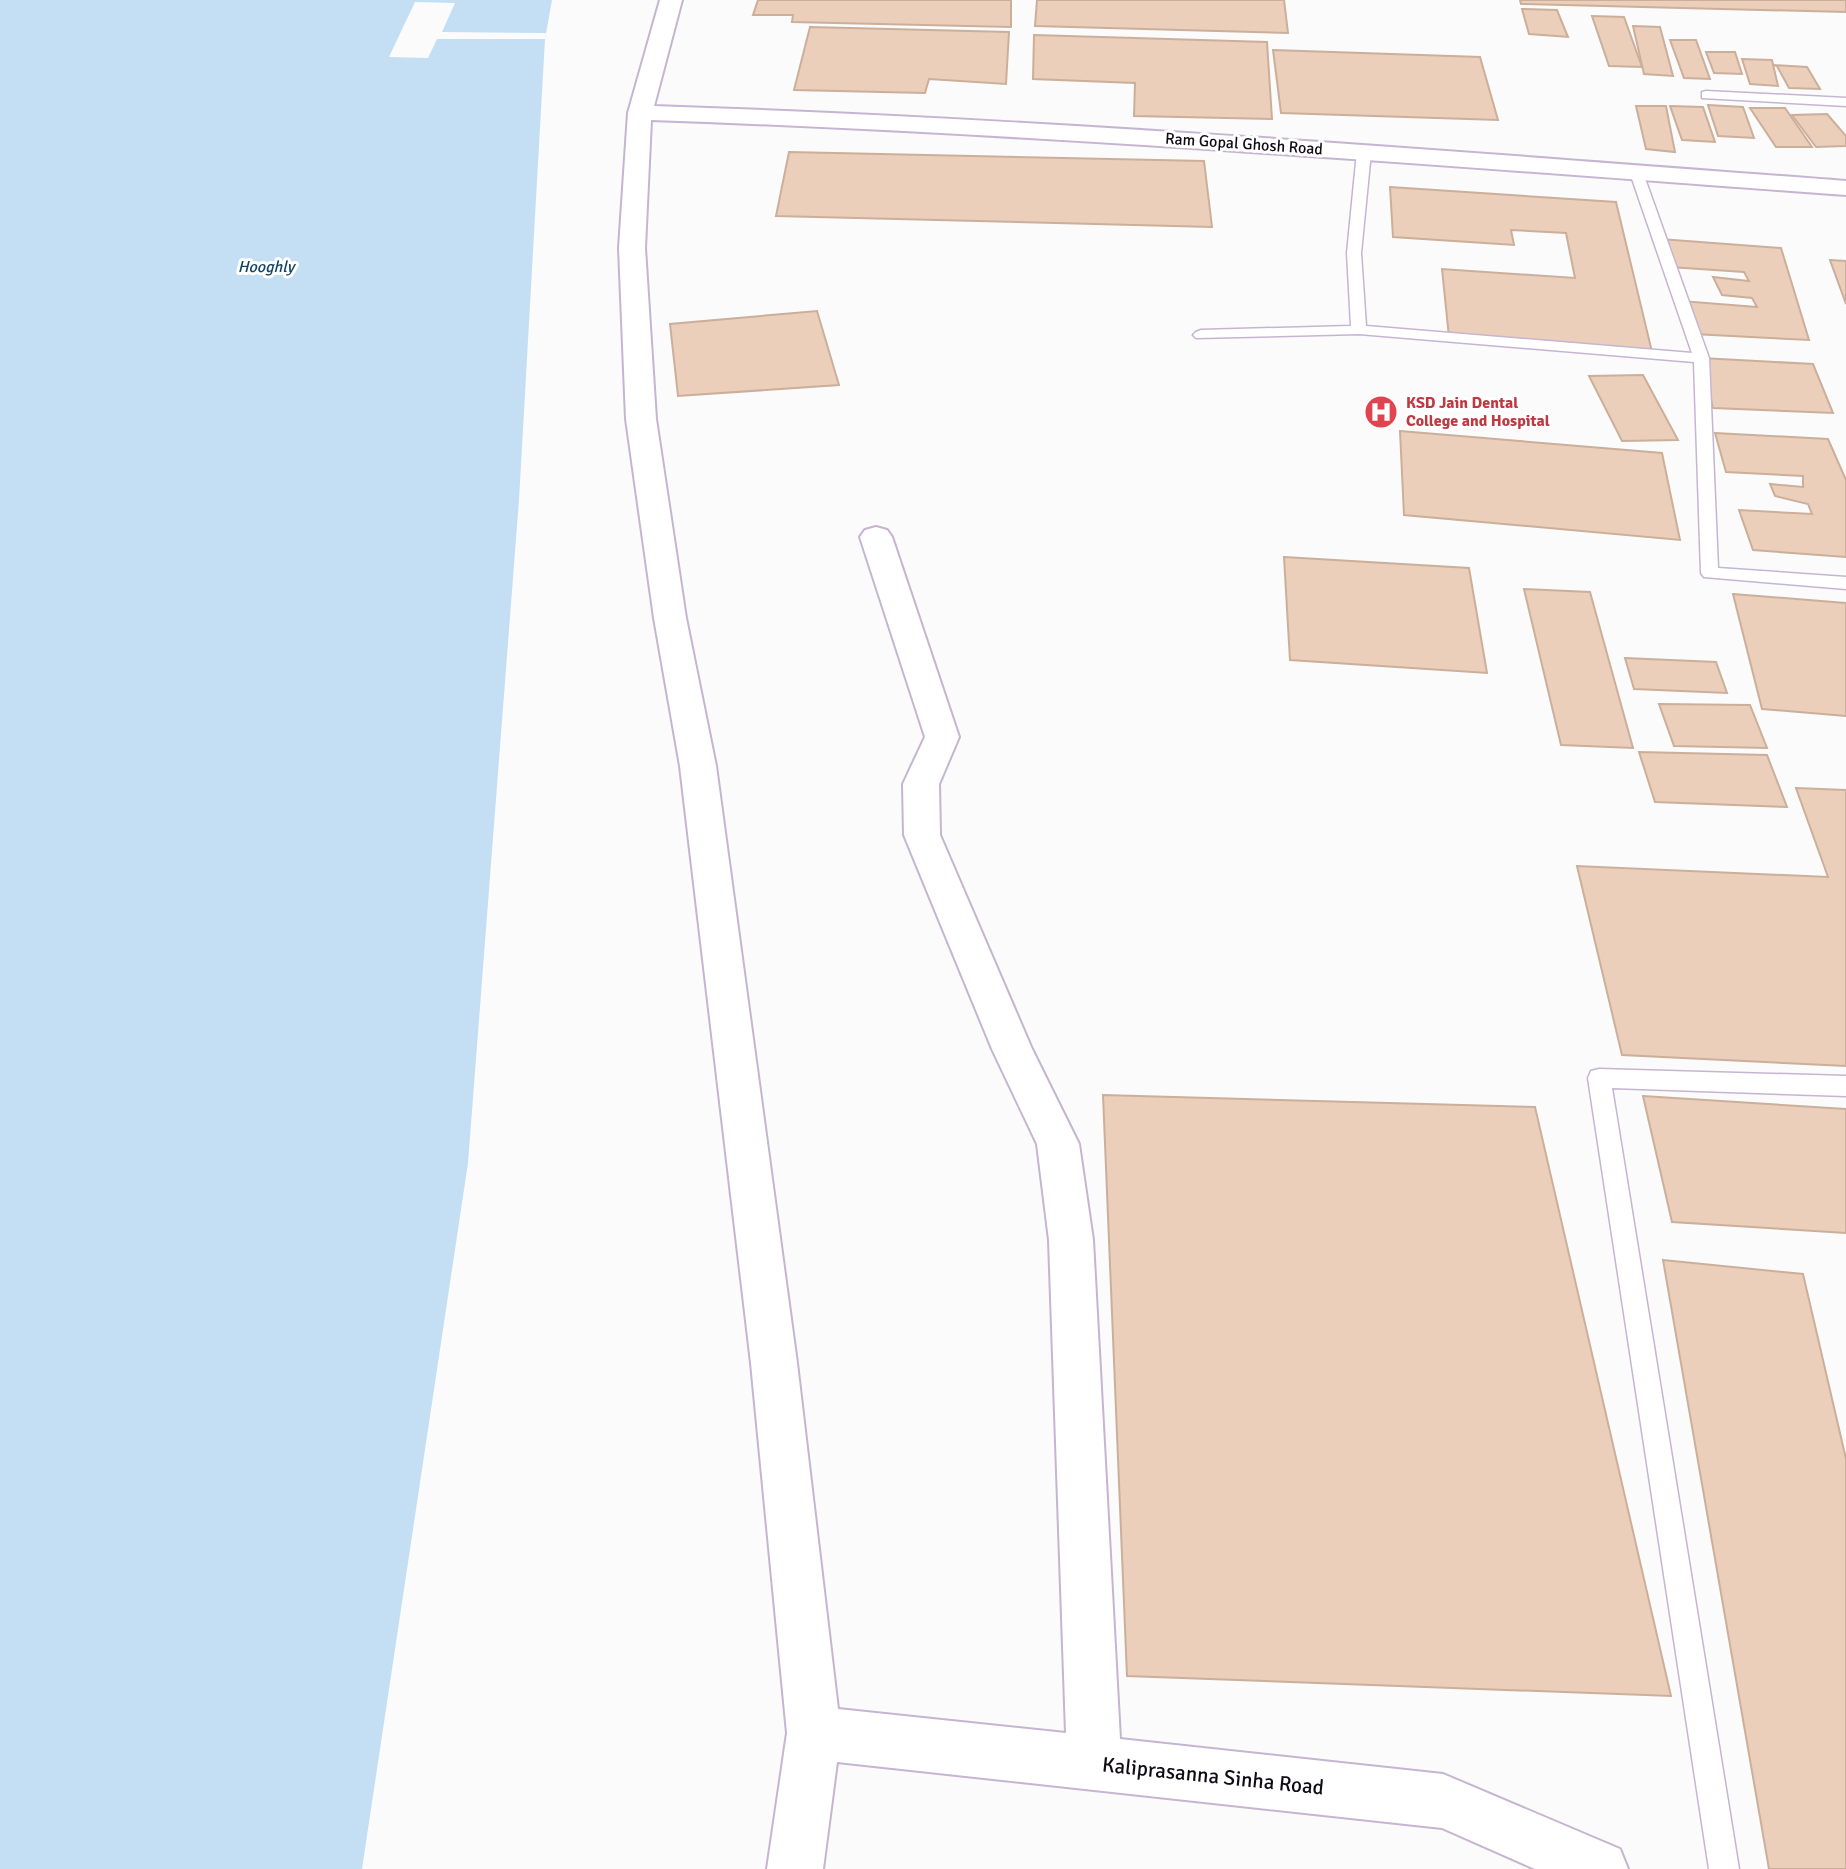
<svg xmlns="http://www.w3.org/2000/svg" width="1846" height="1869" viewBox="0 0 1846 1869" font-family="Signika,sans-serif">
	<style>
		.water { fill: #c4def4 }
		.pier { fill: #fbfbfb }
		.building { fill: #ebcfba; stroke: #cbaf9b; stroke-width: 2 }
		.lines { fill: none; stroke-linecap: round; stroke-linejoin: round }
		.service-casing { stroke: #c6b5d1; stroke-width: 3 }
		.minor-casing { stroke: #c6b5d1; stroke-width: 4 }
		.service { fill: #fff; fill-rule: evenodd }
		.minor { fill: #fff; fill-rule: evenodd }
		.labels { text-anchor: middle; dominant-baseline: central; stroke-width: 6; stroke-linejoin: round; paint-order: stroke }
		.far-street-label { font-size: 16px; fill: #100b14; stroke: #fff }
		.far-water-label { font-size: 16px; font-style: italic; fill: #104366; stroke: #fff }
		.far-health-label { font-size: 16px; font-weight: bold; fill: #be3a42; stroke: #fff; text-anchor: start }
		.near-street-label { font-size: 21px; fill: #100b14; stroke: #fff }
	</style>
	<rect width="100%" height="100%" fill="#fbfbfb"/>
	<path class="water" d="M0,0H552L545,39L519,500L468,1163L362,1869H0Z"/>
	<path class="pier" d="M415,2L455,3L442,32L546,33L545,39H437L428,58L389,57Z"/>
	<g class="building">
		<path d="M758,0H1011V27L792,22L793,15H753Z"/>
		<path d="M1037,0H1284L1288,33L1035,26Z"/>
		<path d="M1520,0H1846V12L1521,4Z"/>
		<path d="M1522,9L1557,10L1568,37L1529,34Z"/>
		<path d="M1592,16L1624,17L1642,67L1609,66Z"/>
		<path d="M1633,26L1660,27L1673,76L1644,74Z"/>
		<path d="M810,27L1009,32L1006,84L929,79L925,93L794,90Z"/>
		<path d="M1034,35L1267,42L1272,119L1134,116L1135,83L1033,79Z"/>
		<path d="M1670,40H1696L1710,79L1684,78Z"/>
		<path d="M1273,50L1480,57L1498,120L1281,113Z"/>
		<path d="M1706,52H1735L1742,74L1714,73Z"/>
		<path d="M1742,59L1772,60L1778,86L1750,84Z"/>
		<path d="M1773,65L1807,67L1820,89L1789,88L1777,66Z"/>
		<path d="M1708,105L1743,107L1754,138L1718,136Z"/>
		<path d="M1636,106H1666L1675,152L1646,149Z"/>
		<path d="M1670,106L1703,107L1715,142L1682,140Z"/>
		<path d="M1750,108H1785L1812,147H1776Z"/>
		<path d="M1827,114L1846,136V146L1816,147L1792,115Z"/>
		<path d="M789,152L1204,161L1212,227L776,216Z"/>
		<path d="M1390,187L1616,202L1652,352L1449,337L1442,269L1575,278L1566,233L1511,230L1514,245L1393,237Z"/>
		<path d="M1660,239L1781,248L1809,340L1693,334L1682,301L1757,307L1752,298L1722,295L1713,277L1749,281L1744,272L1670,267Z"/>
		<path d="M1830,260L1846,261V304Z"/>
		<path d="M817,311L839,385L678,396L670,324Z"/>
		<path d="M1701,358L1813,364L1833,413L1713,408Z"/>
		<path d="M1643,375L1678,440L1622,441L1589,376Z"/>
		<path d="M1400,431L1662,453L1680,540L1404,515Z"/>
		<path d="M1715,433L1828,439L1846,480V557L1753,550L1739,510L1812,514L1808,504L1775,496L1770,484L1803,487V476L1726,472Z"/>
		<path d="M1284,557L1469,568L1487,673L1290,660Z"/>
		<path d="M1524,589L1590,592L1633,748L1561,745Z"/>
		<path d="M1733,594L1846,603V716L1762,709Z"/>
		<path d="M1625,658L1716,662L1727,693L1634,689Z"/>
		<path d="M1659,704L1750,705L1767,748L1674,746Z"/>
		<path d="M1639,752L1767,755L1787,807L1655,802Z"/>
		<path d="M1796,788L1846,790V1066L1622,1055L1577,866L1828,877Z"/>
		<path d="M1103,1095L1535,1107L1671,1696L1127,1676Z"/>
		<path d="M1643,1096L1846,1109V1233L1672,1222Z"/>
		<path d="M1663,1260L1803,1274L1846,1459V1869H1769Z"/>
	</g>
	<g class="lines">
		<defs>
			<g id="service">
				<path d="M1706,91L1846,98V106L1702,98V92Z"/>
				<path d="M1364,148L1371,152L1361,253L1366,326L1692,353L1630,173L1637,169L1642,170L1709,358L1718,568L1846,577V589L1704,577L1701,573L1694,362L1359,334L1196,338L1193,335L1196,332L1201,330L1351,326L1347,253L1357,152Z"/>
				<path d="M1599,1069L1846,1076V1096L1612,1088L1739,1869H1709L1588,1078L1591,1071Z"/>
			</g>
			<path id="minor" d="M660,0H682L654,106C1052,119 1449,151 1846,181V195C1448,166 1050,134 651,120L645,248L656,419L686,618L716,766L797,1363L838,1709L1066,1733L1049,1240L1037,1144L992,1049L904,835L903,784L925,737L860,537L865,530L876,527L887,530L892,537L959,737L939,784L940,835L1032,1049L1079,1144L1093,1240L1120,1739L1443,1774L1620,1849L1628,1869H1535L1442,1828L837,1762L823,1869H767L787,1733L751,1363L680,766L654,618L626,419L619,248L628,113Z"/>
		</defs>
		<use href="#service" class="service-casing"/>
		<use href="#minor" class="minor-casing"/>
		<use href="#service" class="service"/>
		<use href="#minor" class="minor"/>
	</g>
	<defs>
		<symbol id="hospital-disc" viewBox="-11 -11 22 22"><circle r="9.5" fill="#e0444e" stroke="#fff"/><path d="M-5-5h3v3.5h4V-5h3V5h-3V1.5h-4V5h-3Z" fill="#fff"/></symbol>
	</defs>
	<g fill-rule="evenodd">
		<use href="#hospital-disc" x="1362" y="393" width="38" height="38"/>
	</g>
	<g class="labels">
		<g class="far-street-label">
			<text transform="translate(1244 144) rotate(4)">Ram Gopal Ghosh Road</text>
		</g>
		<g class="far-water-label">
			<text x="266" y="267">Hooghly</text>
		</g>
		<g class="far-health-label">
			<text x="1406" y="403">KSD Jain Dental<tspan x="1406" dy="18">College and Hospital</tspan></text>
		</g>
		<g class="near-street-label">
			<text transform="translate(1213 1776) rotate(6)">Kaliprasanna Sinha Road</text>
		</g>
	</g>
</svg>
